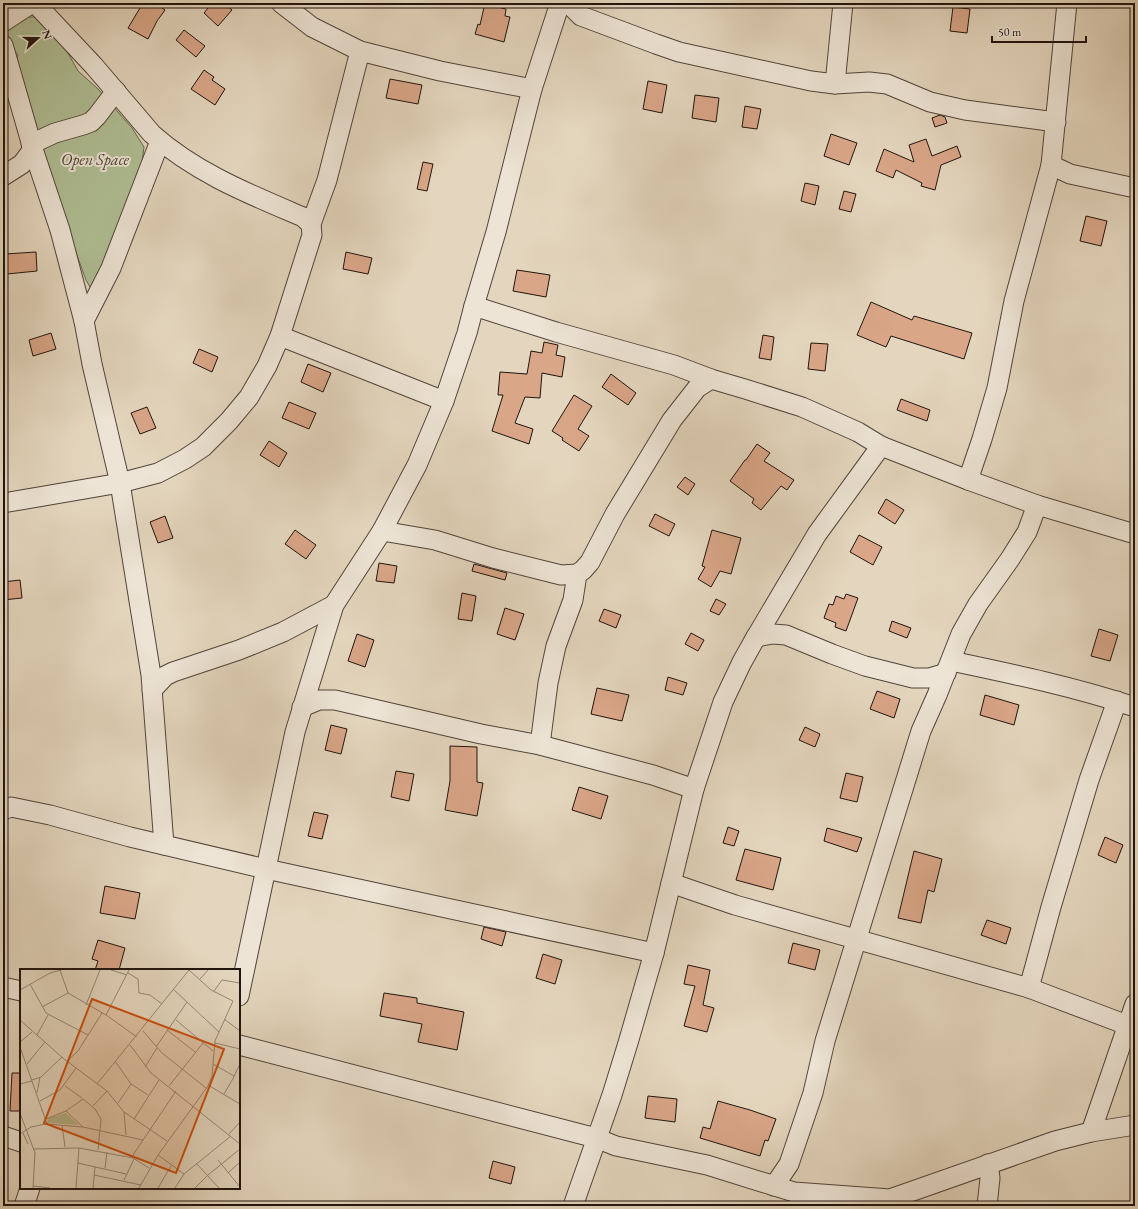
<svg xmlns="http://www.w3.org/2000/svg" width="1138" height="1209" viewBox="0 0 1138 1209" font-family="'EB Garamond',serif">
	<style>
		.green { fill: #b0bf95; stroke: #686a52 }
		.building { fill: #d9a688; stroke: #20140e }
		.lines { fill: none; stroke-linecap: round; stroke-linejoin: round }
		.minor-casing { stroke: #51443a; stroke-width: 21 }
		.minor { stroke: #ede4d5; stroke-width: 19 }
		.labels { text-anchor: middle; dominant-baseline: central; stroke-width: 4; stroke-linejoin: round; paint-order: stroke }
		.park-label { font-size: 16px; font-style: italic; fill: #4b4736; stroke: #ede4d5 }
		.inset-road { fill: none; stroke: #968878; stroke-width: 1 }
		.view { fill: #ca4f0c; fill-opacity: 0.15; stroke: #ca4f0c; stroke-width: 2 }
		.inset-edge { fill: none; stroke: #20140e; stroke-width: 2 }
	</style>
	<rect width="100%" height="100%" fill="#e4d6be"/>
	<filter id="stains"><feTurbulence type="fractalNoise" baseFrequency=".005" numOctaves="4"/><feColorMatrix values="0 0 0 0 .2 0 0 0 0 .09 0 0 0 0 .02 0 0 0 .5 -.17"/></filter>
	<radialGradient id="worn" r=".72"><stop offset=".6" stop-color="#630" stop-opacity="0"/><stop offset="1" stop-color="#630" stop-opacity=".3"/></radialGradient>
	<path class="green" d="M24,17H38L50,21L78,71L98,89L132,128L144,147L138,195L98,291L90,287L86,280L10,73L18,55L8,42L5,28Z"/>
	<g class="building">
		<path d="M143,3H155L165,10L157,21L148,39L128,28Z"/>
		<path d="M212,3H224L232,10L218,26L204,13Z"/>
		<path d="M485,3H492L501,5V8L506,9L505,16L510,17L504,42L475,34L478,24L480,25Z"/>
		<path d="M953,7L970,9L967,33L950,31Z"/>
		<path d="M184,30L205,46L196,57L176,40Z"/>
		<path d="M204,70L214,77L212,80L225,89L215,105L191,89Z"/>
		<path d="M390,79L422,85L418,104L386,98Z"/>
		<path d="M648,81L667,85L662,113L643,109Z"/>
		<path d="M695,95L719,98L716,122L692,118Z"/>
		<path d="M745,106L761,109L757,129L742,127Z"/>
		<path d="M940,115L945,117L947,123L935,127L932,118Z"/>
		<path d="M831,134L857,143L849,165L824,156Z"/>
		<path d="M926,139L932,156L957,146L961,157L941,165L935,190L921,186L922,183L896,170L893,178L876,171L884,149L914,162L909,145Z"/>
		<path d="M423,162L433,164L427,191L417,189Z"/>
		<path d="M805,183L819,186L815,205L801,201Z"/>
		<path d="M844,191L856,194L851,212L839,209Z"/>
		<path d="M1086,216L1107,221L1101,246L1080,241Z"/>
		<path d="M36,252L37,271L7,274L5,254Z"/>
		<path d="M346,252L372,258L368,274L343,269Z"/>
		<path d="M517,270L550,275L546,297L513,291Z"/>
		<path d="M871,302L912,320L914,316L972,333L964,359L891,336L886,347L857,335Z"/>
		<path d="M51,333L56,349L33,356L29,340Z"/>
		<path d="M763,335L774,337L771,360L759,358Z"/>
		<path d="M544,342L558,345L556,355L565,357L562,377L542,373L540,398L525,397L515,423L533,429L529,444L492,431L503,395H498L500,372L527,374L531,351L542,353Z"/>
		<path d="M811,343L828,344L825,371L808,369Z"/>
		<path d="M199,349L218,357L212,372L193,363Z"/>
		<path d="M308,364L331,373L323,392L301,382Z"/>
		<path d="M611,374L636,393L628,405L602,387Z"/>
		<path d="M574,395L592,406L578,429L589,436L579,451L562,440L563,438L552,431Z"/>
		<path d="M901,399L930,410L927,421L897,410Z"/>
		<path d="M289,402L316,413L309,429L282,418Z"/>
		<path d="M147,407L156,428L140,434L131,413Z"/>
		<path d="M269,441L287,453L279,467L260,455Z"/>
		<path d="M757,444L770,453L764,461L794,480L787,490L781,486L761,510L752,503L754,499L730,481L745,460H746Z"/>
		<path d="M685,477L695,484L688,495L677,487Z"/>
		<path d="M886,499L904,510L895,524L878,513Z"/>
		<path d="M655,514L675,524L669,536L649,526Z"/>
		<path d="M165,516L173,538L158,543L150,522Z"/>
		<path d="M295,530L316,545L306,559L285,544Z"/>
		<path d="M712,530L741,538L731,574L720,571L711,587L698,579L705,567L702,566Z"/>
		<path d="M859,535L882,547L873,565L850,552Z"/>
		<path d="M379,563L397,566L394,583L376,581Z"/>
		<path d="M474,564L507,573L505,580L472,571Z"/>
		<path d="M20,580L22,598L3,600V582Z"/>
		<path d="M462,593L476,596L472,621L458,619Z"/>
		<path d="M846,594L858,598L846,631L835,627L836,623L824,618L829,604L833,605L836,596L844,599Z"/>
		<path d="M716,599L726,604L719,615L710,611Z"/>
		<path d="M505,608L524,614L515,640L497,634Z"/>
		<path d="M604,609L621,615L616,628L599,621Z"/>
		<path d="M892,621L911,628L907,638L889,631Z"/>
		<path d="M1099,629L1118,635L1110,661L1091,656Z"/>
		<path d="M691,633L704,640L698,651L685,644Z"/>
		<path d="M357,634L374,640L365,667L348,661Z"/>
		<path d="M668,677L687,683L683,695L665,690Z"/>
		<path d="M597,688L629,695L622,721L591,714Z"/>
		<path d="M877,691L900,699L894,718L870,709Z"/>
		<path d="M985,695L1019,705L1014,725L980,715Z"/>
		<path d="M331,725L347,729L341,754L325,750Z"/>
		<path d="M805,727L820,734L815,747L799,740Z"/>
		<path d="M450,746L477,747V782L483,783L477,816L445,810L450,781Z"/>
		<path d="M396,771L414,774L409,801L391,797Z"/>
		<path d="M846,773L863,777L857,802L840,798Z"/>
		<path d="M579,787L608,796L601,819L572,810Z"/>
		<path d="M314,812L328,815L322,839L308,836Z"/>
		<path d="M728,827L739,831L734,846L723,843Z"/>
		<path d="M827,828L862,838L857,852L824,841Z"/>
		<path d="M1105,837L1123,845L1116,863L1098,855Z"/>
		<path d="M745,849L781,858L773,890L736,880Z"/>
		<path d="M914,851L942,859L934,892L928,890L921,923L898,918Z"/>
		<path d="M105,886L140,893L135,919L100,913Z"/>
		<path d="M987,920L1011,928L1006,944L981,935Z"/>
		<path d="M484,927L506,932L502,946L481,939Z"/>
		<path d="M98,940L125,948L119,970H95L98,961L92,959Z"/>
		<path d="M793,943L820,950L815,970L788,963Z"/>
		<path d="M543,954L562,960L555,984L536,978Z"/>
		<path d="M688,965L710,970L703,1005L714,1008L707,1032L684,1026L695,986L684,984Z"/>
		<path d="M384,993L417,998V1003L464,1012L457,1050L418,1042L422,1024L380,1016Z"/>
		<path d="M12,1073H21V1111H10Z"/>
		<path d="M648,1096L677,1099L675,1122L645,1118Z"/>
		<path d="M718,1101L750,1110L776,1119L768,1141L765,1140L760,1156L700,1138L703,1127L710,1129Z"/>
		<path d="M493,1161L515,1167L511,1184L489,1178Z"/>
	</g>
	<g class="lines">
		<defs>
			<g id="minor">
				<path d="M281,3L312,27L360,51L440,71L532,89"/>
				<path d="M568,3L581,16L656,44L679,52L811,81L835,84L869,82L887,84L930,102L965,110L1056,122"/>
				<path d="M3,22L32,3"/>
				<path d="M3,45L33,149L60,230L84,321"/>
				<path d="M835,84L843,3"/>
				<path d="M160,141L111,268L84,321L92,364L120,483L151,675L164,845"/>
				<path d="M31,144L55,133L83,125L91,122L97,116L116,91"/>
				<path d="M1051,165L1070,174L1135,188"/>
				<path d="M3,176L22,164L33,149"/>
				<path d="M311,224L327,180L360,51"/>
				<path d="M474,306L556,332L674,365L711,379L745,389L802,407L858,432L881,446L968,480L1037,505L1135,534"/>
				<path d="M280,336L444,401"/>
				<path d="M968,480L982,439L997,388L1014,301L1051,165L1067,3"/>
				<path d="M3,503L120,483L158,473L185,459L203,447L229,421L249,397L267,366L280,336L312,235L311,224L303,217C249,194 196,173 152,134L94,66L35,3"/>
				<path d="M382,531L435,540L493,558L561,575L577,574L583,570L590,562L615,514L672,420L697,388L711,379"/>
				<path d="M756,637L773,634L786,635L832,654L865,666L913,678H929L946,673"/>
				<path d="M951,661C1013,674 1075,687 1135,707"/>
				<path d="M152,690L165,676L173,672L239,650L283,632L334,605"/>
				<path d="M302,707L319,700H335L481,734L540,745L653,775L694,789"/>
				<path d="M540,745L548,683L556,646L573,600L577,574"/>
				<path d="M3,810L11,807L50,815L130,837L266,869L654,953"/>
				<path d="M671,883L735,905L1029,988L1127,1025"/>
				<path d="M3,987L21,991"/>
				<path d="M1029,988L1051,907L1089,780L1117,701"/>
				<path d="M239,996L295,732L334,605L382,531L417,465L444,401L467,333L474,306L496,232L532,89L560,3"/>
				<path d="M239,1045L596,1138L616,1146L707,1165L794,1192L890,1199L1055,1141L1091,1132L1135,1125"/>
				<path d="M1091,1132L1135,1004"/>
				<path d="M3,1136L21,1142"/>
				<path d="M774,1186L789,1164L813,1093L825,1041L921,731L937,695L961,634L978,604L1010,559L1027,532L1037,505"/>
				<path d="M24,1206L30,1188"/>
				<path d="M573,1206L612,1095L628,1043L654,953L694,789L723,702L742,662L756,637L817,534L881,446"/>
				<path d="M987,1206L990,1178L988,1164"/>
			</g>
		</defs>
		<use href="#minor" class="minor-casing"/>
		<use href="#minor" class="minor"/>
	</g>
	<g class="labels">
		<g class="park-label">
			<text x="95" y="159">Open Space</text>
		</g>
	</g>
	<g transform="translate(20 969)">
		<rect width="220" height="220" fill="#e4d6be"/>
		<path d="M46,144L59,156L27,154L28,149Z" fill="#b0bf95"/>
		<path class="inset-road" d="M40,1L48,24L86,46L117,68M91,1L107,6M108,4L118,10L119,24L130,26L142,35M180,10L188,1M10,15L26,44L68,66M153,20L199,63M0,21L30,4L41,1M194,22L202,11L220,14M66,36L80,1M22,38L48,24M86,46L109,1M204,50L220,62M0,51L44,90L87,122L104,143L147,172M156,51L193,82M147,61L175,83M123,62L142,84L186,119M17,66L28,46M0,73L12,63M195,74L220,80M110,76L131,104L220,175M0,78L27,155M136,78L167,33M47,92L58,82L82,44M95,92L111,115L98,134M7,95L25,73M193,95L214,107L220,95M125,98L137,79M12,111L21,108L42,88M0,115L12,112M77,115L169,1M111,115L128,126M188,116L220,135M45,117L62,129M149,117L183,74M17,124L20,108M204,125L215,106M20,132L40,121L56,99M73,137L87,122M46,142L63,158L123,171M104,143L106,166M0,144L15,184L13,219M26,150L46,142L63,130L75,140L81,150L78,181M114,150L139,111M42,156L45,178M3,164L8,175M0,165L11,158L26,155L63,158M209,165L220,153M13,180L59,179L113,189M138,186L164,205L211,167M198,191L220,218M58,194L106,205M176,194L199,219M85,199L87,183M129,199L113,189V186L156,122M208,204L220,193M74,206L121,216M104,211L114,190M13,217L30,219M56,219L59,179M73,219L75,198M119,219L138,186L188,117L192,107L195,72L213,32L191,21L169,1M138,219L151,197M155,219L164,205M175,219L188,206L220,180"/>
		<path class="view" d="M72,30L204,80L156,204L24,154Z"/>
		<rect width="220" height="220" class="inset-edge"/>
	</g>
	<rect width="1138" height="1209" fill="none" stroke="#e4d6be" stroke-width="16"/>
	<rect x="4" y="4" width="1130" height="1201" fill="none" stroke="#20140e" stroke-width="2"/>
	<rect x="8" y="8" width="1122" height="1193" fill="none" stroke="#20140e"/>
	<g transform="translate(38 38) rotate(69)" stroke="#ede4d5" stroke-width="3" paint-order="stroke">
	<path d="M0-3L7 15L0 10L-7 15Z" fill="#20140e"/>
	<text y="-6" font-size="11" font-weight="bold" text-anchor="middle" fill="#20140e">N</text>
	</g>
	<path d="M992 36v6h94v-6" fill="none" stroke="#20140e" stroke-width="2"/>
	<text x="998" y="36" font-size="12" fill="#20140e" stroke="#ede4d5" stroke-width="3" paint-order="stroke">50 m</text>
	<rect width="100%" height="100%" filter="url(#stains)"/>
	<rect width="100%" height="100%" fill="url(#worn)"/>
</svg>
